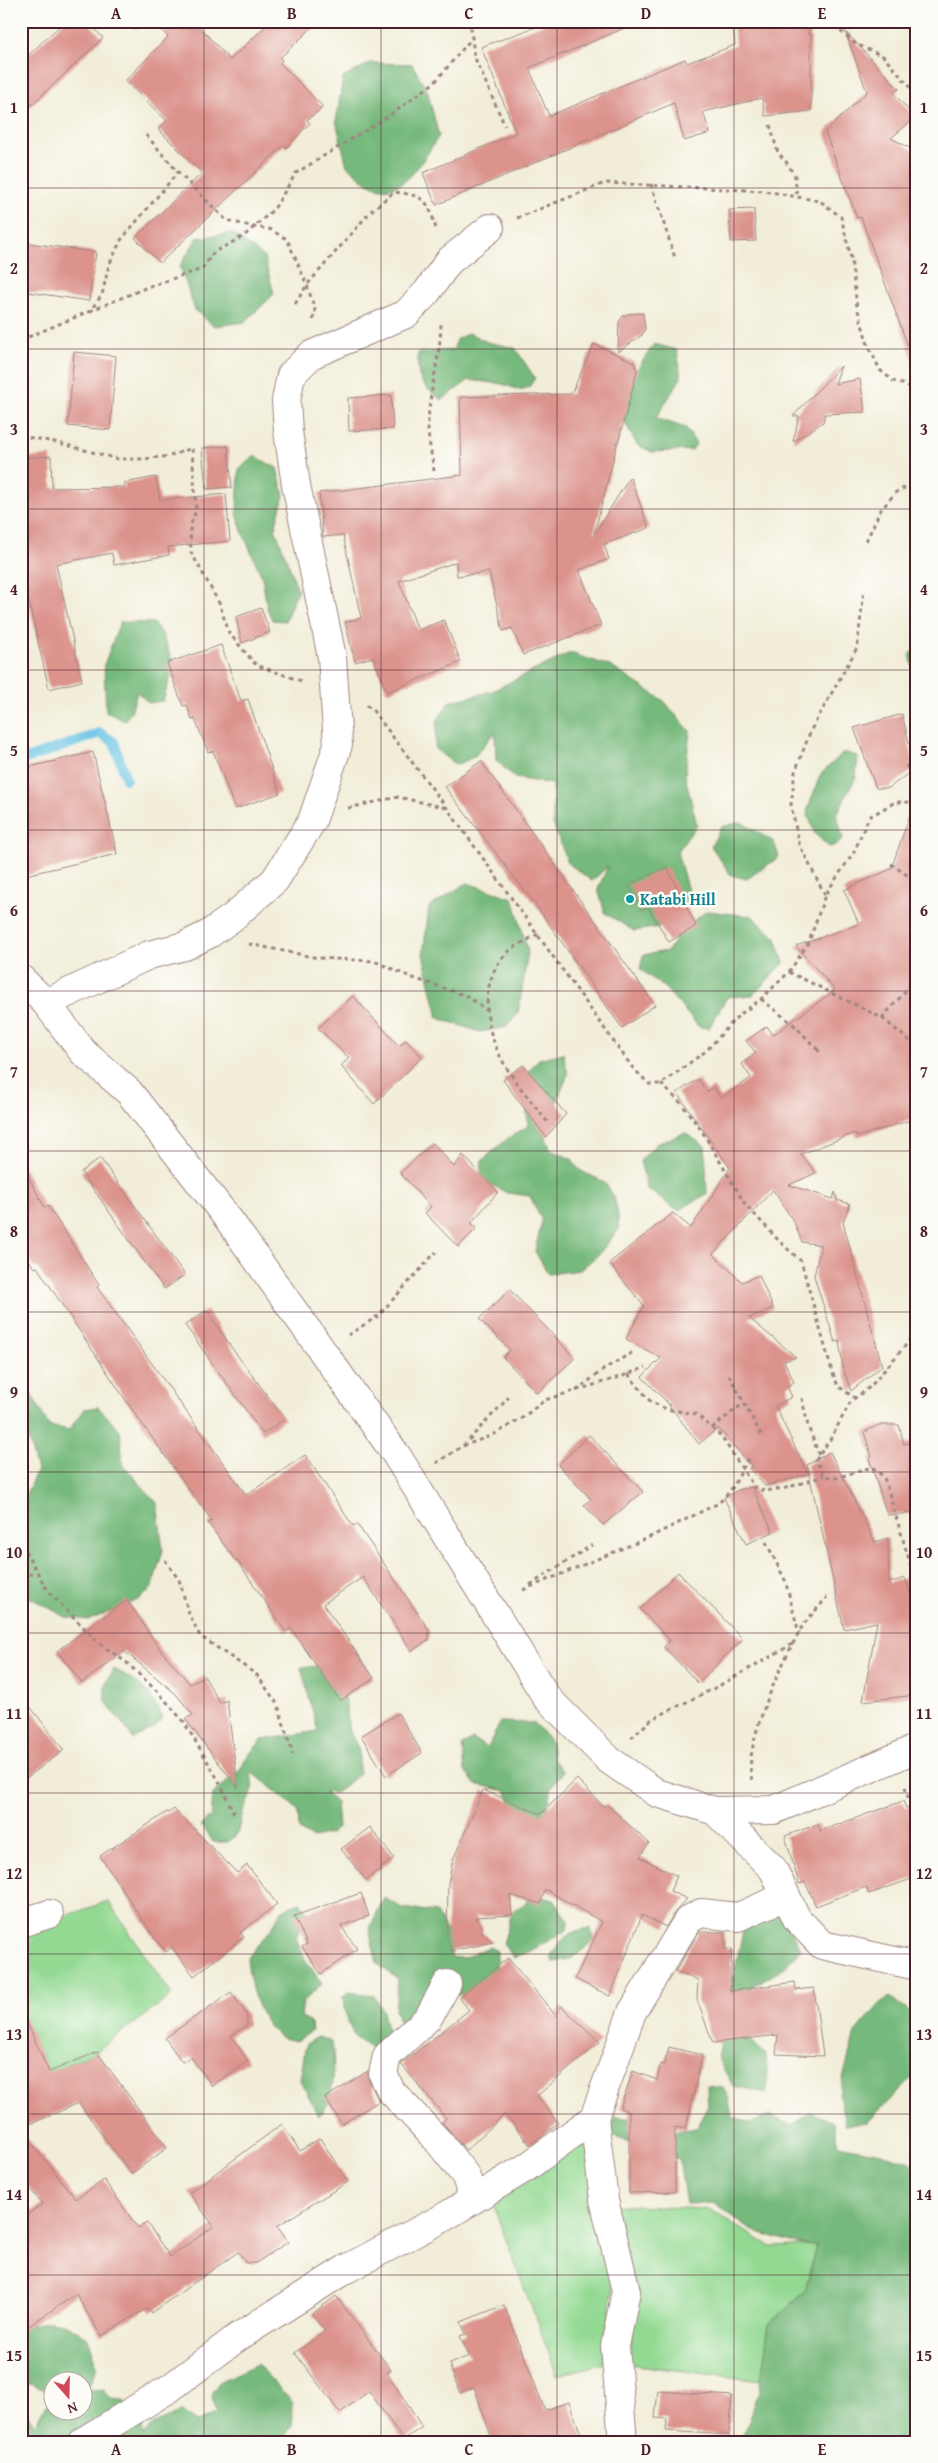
<svg xmlns="http://www.w3.org/2000/svg" width="938" height="2463" viewBox="0 0 938 2463" font-family="'Gentium Book Plus',serif">
	<style>
		.green { fill: #93d992; stroke: #6e7c5e }
		.forest { fill: #76b97c; stroke: #606c54 }
		.lines { fill: none; stroke-linecap: round; stroke-linejoin: round }
		.stream { stroke: #67c3e5; stroke-width: 10 }
		.building { fill: #db938c }
		.minor-casing { stroke: #9e8682; stroke-width: 30 }
		.path { stroke: #9e8682; stroke-width: 3; stroke-dasharray: 4 4; stroke-linecap: butt }
		.minor { stroke: #fff; stroke-width: 28 }
		.grid { fill: none; stroke: #4a1f2b; stroke-width: 1; stroke-opacity: 0.55 }
		.culture-dot { fill: #0f9aa8; stroke: #fdfcf7; stroke-width: 2 }
		.labels { text-anchor: middle; dominant-baseline: central; stroke-width: 5; stroke-linejoin: round; paint-order: stroke }
		.culture-label { font-size: 16px; font-weight: bold; fill: #0d838f; stroke: #fdfcf7; text-anchor: start }
		.neatline { fill: none; stroke: #4a1f2b; stroke-width: 2 }
		.grid-label { font-size: 16px; text-anchor: middle; font-weight: bold; fill: #4a1f2b }
	</style>
	<rect width="100%" height="100%" fill="#fdfcf7"/>
	<filter id="ink" filterUnits="userSpaceOnUse"><feTurbulence type="fractalNoise" baseFrequency=".02" numOctaves="2"/><feDisplacementMap in="SourceGraphic" scale="10" xChannelSelector="R" yChannelSelector="G"/><feConvolveMatrix kernelMatrix="1 2 1 2 8 2 1 2 1" color-interpolation-filters="sRGB"/></filter>
	<filter id="wash" filterUnits="userSpaceOnUse"><feTurbulence type="fractalNoise" baseFrequency=".0096" numOctaves="4" result="noise"/><feDisplacementMap in="SourceGraphic" scale="20" xChannelSelector="R" yChannelSelector="G"/><feGaussianBlur stdDeviation="1.12" result="paint"/><feColorMatrix in="noise" values="0 0 0 0 0 0 0 0 0 0 0 0 0 0 0 0 0 1.4 0 .05"/><feComposite in="paint" operator="in"/></filter>
	<g filter="url(#wash)">
		<rect width="100%" height="100%" fill="#f1edd8"/>
		<g class="green">
			<path d="M108,1901L172,1995L94,2053L47,2073L21,2009V1932Z"/>
			<path d="M586,2135L614,2281L603,2364L557,2375L491,2200Z"/>
			<path d="M612,2205L709,2209L771,2247L816,2245L805,2292L769,2324L761,2381L629,2364L636,2290Z"/>
		</g>
		<g class="forest">
			<path d="M129,21H154L149,25L135,28Z"/>
			<path d="M370,63L412,64L427,90L439,136C424,157 407,196 376,187C366,184 355,172 347,166L336,121L343,78Z"/>
			<path d="M232,233L264,257L274,294L245,322L214,326L195,310L180,266L197,238Z"/>
			<path d="M469,333L487,342L515,348L535,378L529,387L520,390L502,384L469,380L442,400C420,385 417,380 418,353L453,350L457,339Z"/>
			<path d="M654,344L677,350L681,378L656,418L686,428L696,444L692,450L652,452L637,445L624,421L622,403L638,368Z"/>
			<path d="M254,456L277,468L284,495L275,528L298,590L285,621L272,620L267,608L262,577L242,531L237,513L239,469Z"/>
			<path d="M120,622L153,623L162,634L174,665L163,701L149,703L137,692L131,712L125,721L106,712L104,665Z"/>
			<path d="M917,650V689L910,653Z"/>
			<path d="M570,653L610,666L664,701L690,731L685,776L697,825L677,852L688,891L687,905L658,927L634,931L605,913L598,889L608,866L592,881L568,863L553,824V784L515,778L496,760L495,732L474,757L456,765L435,749L437,721L449,702L492,691Z"/>
			<path d="M844,752L858,757L856,777L837,814L843,839L836,845L829,847L815,834L807,812L820,775Z"/>
			<path d="M741,822L774,842L779,857L747,879L731,875L711,846L721,827Z"/>
			<path d="M467,883L513,898L528,952L518,1014L506,1027L480,1032L438,1018L423,954L429,907Z"/>
			<path d="M707,911L752,916L776,938L784,963L753,995L727,997L709,1028L699,1027L666,989L640,969L643,955L668,951L682,929Z"/>
			<path d="M563,1053L568,1074L555,1106L546,1138L551,1150L572,1159C580,1178 599,1174 608,1187C617,1199 618,1215 619,1229L599,1254L580,1270L548,1274L535,1251L542,1221L530,1196L507,1193L481,1179L482,1161L508,1138L528,1126L524,1076L539,1059Z"/>
			<path d="M685,1133L705,1146L707,1194L679,1210L672,1207L647,1189L640,1161L656,1144Z"/>
			<path d="M21,1376L49,1426L69,1430L84,1409L98,1407L120,1430L123,1465L157,1503L163,1550L152,1588L140,1599L90,1620L66,1617L25,1595L21,1591V1505L37,1470L29,1441L21,1432Z"/>
			<path d="M325,1665L343,1688L350,1732L359,1750V1774L336,1793L325,1792L336,1803L338,1827L330,1834L313,1838L299,1830L298,1810L251,1771L253,1791L244,1808L237,1834L228,1842H213L201,1825L211,1816L213,1794L241,1769L246,1758L262,1740L318,1731L301,1668Z"/>
			<path d="M114,1669C139,1682 153,1692 162,1719L155,1727L133,1739C117,1709 90,1704 114,1669Z"/>
			<path d="M500,1722L534,1723L551,1742L553,1759L563,1772L551,1788L545,1816L517,1815L506,1791L475,1784L465,1771L462,1745L473,1739L488,1748Z"/>
			<path d="M536,1896L554,1900L568,1921L567,1930C549,1939 533,1952 514,1958L503,1944L512,1912Z"/>
			<path d="M384,1898L402,1908L436,1912L451,1939V1957L463,1958L489,1947L497,1951L496,1977L475,1993L450,1995L427,2030L400,2024L395,2009L398,1980L377,1963L369,1929Z"/>
			<path d="M300,1902L307,1911L296,1938L305,1959L322,1984L303,2001L301,2016L311,2024L312,2031L296,2041C290,2039 281,2039 277,2035C256,2015 250,1985 247,1958L272,1928L281,1911Z"/>
			<path d="M780,1914L801,1948L785,1967L748,1989L750,2040L766,2055L768,2082L766,2093L733,2086L717,2057L743,1931L750,1917Z"/>
			<path d="M591,1928L593,1940C581,1953 571,1961 553,1962L551,1956C562,1938 570,1930 591,1928Z"/>
			<path d="M348,1992L374,1995L383,2011L389,2040L377,2052C347,2035 350,2028 343,1997Z"/>
			<path d="M890,1997L917,2018V2073L868,2122L845,2124L839,2094L855,2033L881,2003Z"/>
			<path d="M318,2037L332,2042C335,2064 336,2101 319,2116L300,2080L306,2044Z"/>
			<path d="M707,2086L723,2088L728,2097L732,2116L751,2123L770,2116L792,2125L811,2112L833,2123L838,2145L881,2153L910,2162L917,2173V2442H740L759,2392L769,2324L805,2292L816,2245L798,2244L751,2230L713,2203L686,2204L679,2159L612,2136L614,2117L635,2119L672,2132L696,2128L708,2106Z"/>
			<path d="M50,2321L64,2323L88,2338L98,2366L87,2390L104,2389L111,2399L124,2400L142,2414L143,2436L153,2425L181,2411L197,2422L217,2412L211,2394L220,2381L257,2364L293,2403L292,2426L281,2442H21V2412L25,2410L35,2425L45,2406L52,2400V2410H82V2380H52V2393L31,2384L21,2386V2327Z"/>
		</g>
		<g class="lines">
			<path class="stream" d="M21,761L100,733L114,742L126,779"/>
		</g>
		<g id="blocks">
			<g class="building">
				<path d="M65,21H87L103,38L21,115V62Z"/>
				<path d="M153,21H194L230,60L271,21H319L280,58L282,60L280,63L323,107L307,120L310,123L286,148L284,145L160,263L135,238L202,173L158,129L167,121L125,81L168,37Z"/>
				<path d="M552,21L639,22L529,68L549,116L685,59L687,63L735,45L733,21H815L807,33L811,34V111L765,116L762,98L703,112L710,133L684,141L674,103L436,205L423,173L516,133L481,47Z"/>
				<path d="M845,31L899,89L894,93L915,118L891,138L917,152V362L914,363L861,217L857,218L825,132L867,92Z"/>
				<path d="M754,209L756,241L731,242L729,210Z"/>
				<path d="M21,242L96,252L89,301L21,291Z"/>
				<path d="M643,313L645,329L642,335L618,352L619,322L623,316L628,314Z"/>
				<path d="M594,344L634,362L637,371L618,443L616,442L617,445L594,534L630,477L649,528L604,544L609,559L579,570L601,625L523,655L512,628L503,631L489,572L457,576L456,562L399,581L418,630L444,620L461,662L387,692L373,657L355,662L345,622L361,618L343,535L323,537L319,493L462,475L460,397L571,394Z"/>
				<path d="M74,352L116,356L110,430L68,426Z"/>
				<path d="M841,366L835,384L860,379L865,412L825,414L823,422L793,442L799,416H793Z"/>
				<path d="M391,395L393,429L349,431L348,398Z"/>
				<path d="M228,446L232,487L206,489L202,448Z"/>
				<path d="M51,456L52,488L125,487L124,483L156,477L160,500L226,494L230,541L168,547L169,555L114,565L112,553L56,564L82,681L49,689L22,573L21,458Z"/>
				<path d="M261,608L270,632L242,643L236,617Z"/>
				<path d="M221,645L241,701L248,699L280,793L235,809L213,751L208,752L195,719L192,720L187,705L183,706L167,663Z"/>
				<path d="M902,714L915,768L889,788H876L854,728Z"/>
				<path d="M93,752L117,854L21,876V769Z"/>
				<path d="M481,761L655,1005L622,1028L535,904L445,787Z"/>
				<path d="M913,806L917,807V1118L857,1137L855,1133L801,1154L816,1173L789,1185L833,1199L835,1192L837,1200L850,1204L843,1222L882,1366L851,1391L843,1368L839,1341L835,1342L814,1276L821,1245L802,1242L794,1222L773,1190L713,1254L742,1282L759,1275L773,1308L749,1318L796,1357L784,1361L794,1382L787,1386L792,1397L775,1406L808,1474L765,1486L749,1468L752,1466L718,1428L699,1444L666,1401L642,1377L661,1358L626,1339L644,1306L609,1263L673,1213L691,1228L730,1168L677,1093L698,1079L707,1092L713,1087L721,1098L751,1078L742,1064L756,1053L746,1041L767,1026L773,1035L835,990L796,946L859,924L844,890L891,869Z"/>
				<path d="M667,867L696,926L669,942L648,907L641,910L629,885Z"/>
				<path d="M353,996L399,1046L406,1040L422,1057L374,1104L341,1066L349,1058L318,1028Z"/>
				<path d="M523,1065L566,1114L546,1137L503,1080Z"/>
				<path d="M433,1143L454,1167L463,1155L498,1192L471,1223L477,1228L458,1247L425,1213L431,1207L400,1173Z"/>
				<path d="M100,1158L185,1275L164,1289L81,1172Z"/>
				<path d="M21,1163L45,1208L48,1206L99,1285L97,1287L246,1495L305,1455L353,1526L357,1524L408,1599L429,1630V1640L412,1651L363,1577L323,1604L374,1678L340,1701L291,1628L286,1632L237,1560L236,1561L208,1523L212,1521L133,1411L37,1267L34,1268L21,1248Z"/>
				<path d="M510,1290L575,1358L537,1393L503,1357L510,1350L479,1319Z"/>
				<path d="M207,1310L231,1347L285,1419L263,1434L185,1325Z"/>
				<path d="M879,1425H899L904,1444L917,1441V1513L887,1515L869,1458L872,1457L864,1432Z"/>
				<path d="M589,1435L643,1492L603,1525L584,1505L591,1499L558,1465Z"/>
				<path d="M830,1452L875,1542L888,1538L889,1583L905,1578L917,1614V1695L863,1701L877,1622L844,1629L807,1465Z"/>
				<path d="M752,1487L773,1532L746,1544L724,1498L738,1490Z"/>
				<path d="M678,1572L743,1639L698,1683L664,1647L670,1640L640,1609Z"/>
				<path d="M127,1600L160,1649L190,1684L204,1676L220,1703L227,1700L238,1788L185,1719L193,1715L175,1693L124,1651L82,1683L57,1651Z"/>
				<path d="M21,1695L64,1750L21,1782Z"/>
				<path d="M398,1713L422,1753L386,1776L361,1736Z"/>
				<path d="M577,1779L604,1807L606,1804L649,1843L640,1857L677,1876L670,1891L687,1899L675,1912L666,1927L642,1915L610,1996L575,1979L602,1922L545,1889L541,1904L510,1895L512,1915L475,1917L483,1928L481,1931L493,1942L451,1951L447,1937L448,1883L453,1860L483,1790L541,1814Z"/>
				<path d="M903,1801L906,1808L917,1803V1877L869,1894L866,1887L816,1906L805,1882L799,1884L785,1836L818,1824L820,1831Z"/>
				<path d="M174,1809L237,1873L247,1865L277,1904L240,1933L244,1937L194,1976L172,1947L166,1952L154,1937L100,1856L167,1812L168,1813Z"/>
				<path d="M370,1827L394,1858L366,1880L341,1849Z"/>
				<path d="M361,1893L369,1916L341,1926L357,1949L321,1974L302,1947L307,1944L294,1916Z"/>
				<path d="M699,1932H725V1949H732L730,1991L795,1982L796,1990L814,1988L823,2056L776,2054L778,2035L713,2043L697,2000L698,1980L675,1972Z"/>
				<path d="M508,1958L556,2016L561,2006L600,2042L537,2096L558,2123L530,2145L505,2114L466,2150L442,2122L446,2118L401,2064L469,2010L459,1997Z"/>
				<path d="M231,1992L247,2015V2025L231,2036L248,2061L212,2086L191,2057L182,2062L165,2038Z"/>
				<path d="M21,2009L49,2072L97,2052L167,2148L131,2174L79,2103L21,2128Z"/>
				<path d="M669,2047L702,2055L686,2129L675,2127V2192L629,2193V2112L620,2108L633,2071L657,2080L661,2064L664,2065Z"/>
				<path d="M368,2071L369,2081L379,2101L342,2124L325,2098Z"/>
				<path d="M282,2124L300,2151L320,2138L348,2182L277,2226L288,2242L256,2263H246L238,2252L151,2313L148,2308L101,2336L76,2294L21,2331V2219L42,2204L21,2178V2130L76,2199L104,2180L138,2228L147,2223L170,2257L214,2226L189,2193Z"/>
				<path d="M336,2296L391,2370L387,2373L422,2427L403,2440L369,2391L340,2413L295,2353L325,2331L312,2314Z"/>
				<path d="M504,2305L545,2410L569,2402L584,2442H493L474,2387L460,2393L449,2364L469,2356L460,2336L466,2334L461,2322Z"/>
				<path d="M658,2391L732,2396L729,2435L666,2431L667,2419L655,2418Z"/>
			</g>
		</g>
	</g>
	<g filter="url(#ink)">
		<use href="#blocks" fill-opacity="0" stroke="#9e8682" stroke-width="1"/>
		<g class="lines">
			<defs>
				<g id="minor">
					<path d="M21,979L46,1003L83,1052L129,1092L229,1220L397,1456L547,1698L609,1760L657,1793L715,1811L773,1869L797,1919L822,1945L917,1966"/>
					<path d="M46,1003L149,955L185,946L209,934L233,917L275,880L312,821L338,745L332,657L296,485L288,431L286,401L291,375L311,355L406,314L427,292L449,261L490,228"/>
					<path d="M715,1811L774,1810L917,1748"/>
					<path d="M21,1923L49,1914"/>
					<path d="M447,1984L428,2018L387,2056L383,2074L391,2091L439,2142L465,2175L474,2199"/>
					<path d="M594,2118L604,2200L626,2291L615,2346L623,2442"/>
					<path d="M82,2442L170,2388L238,2337L346,2269L441,2219L527,2167L594,2118L632,2012L688,1920L701,1913L738,1917L786,1896"/>
				</g>
			</defs>
			<use href="#minor" class="minor-casing"/>
			<g class="path">
				<path d="M476,21L471,28L474,56L505,126"/>
				<path d="M828,21L856,44L883,56L917,95"/>
				<path d="M770,125L778,153L785,160L795,176L797,197"/>
				<path d="M146,135L178,172L226,220L254,227L269,229L287,239L307,285L315,310L313,321"/>
				<path d="M651,184L675,258"/>
				<path d="M517,218L605,183L765,191L820,201L841,217L851,258L857,307L868,345L880,370L893,381L917,389"/>
				<path d="M295,304L307,285L371,211L394,192C428,196 428,201 437,232"/>
				<path d="M90,311L150,286L202,269L214,252L244,236L274,209L296,173L389,116L435,82L472,38"/>
				<path d="M21,340L90,311L102,295L109,265L121,240L178,172"/>
				<path d="M21,436L55,442L118,459H144L170,456L192,448L196,510L190,527L191,552L219,603L229,633L256,665L304,682"/>
				<path d="M434,471C432,455 427,437 428,421C430,387 441,355 441,321"/>
				<path d="M866,541L880,511L896,492L917,482"/>
				<path d="M366,706L371,708L447,808L632,1067L649,1084H661L706,1051L738,1016L761,999L789,972L809,942L825,895L854,852L869,817L895,802H917"/>
				<path d="M906,768L917,751"/>
				<path d="M348,808L398,797L447,808"/>
				<path d="M891,864L917,882"/>
				<path d="M825,895L799,844L791,805L795,772L811,730L857,648L864,591"/>
				<path d="M538,934C528,940 514,946 506,954C496,963 490,979 488,991C481,1048 518,1084 550,1125"/>
				<path d="M249,944L318,958L374,961L413,978L467,996L486,1010"/>
				<path d="M789,972L882,1018L917,1047"/>
				<path d="M761,999L794,1025L820,1052L817,1049"/>
				<path d="M882,1018L917,978"/>
				<path d="M661,1084L681,1103L702,1131L745,1204L780,1242L801,1261L831,1368L838,1386L855,1398"/>
				<path d="M348,1335L378,1316L436,1252"/>
				<path d="M628,1374L650,1401L666,1409L696,1414L712,1428L721,1436L754,1487L764,1491L786,1488L824,1476"/>
				<path d="M729,1375L763,1438"/>
				<path d="M576,1391L604,1369L633,1352"/>
				<path d="M802,1398L808,1426L819,1455"/>
				<path d="M712,1428L744,1403"/>
				<path d="M463,1446L493,1435L522,1418L545,1400L623,1376L646,1367"/>
				<path d="M436,1463L463,1446L509,1397"/>
				<path d="M766,1542L785,1580L799,1633"/>
				<path d="M21,1544L48,1591L100,1644L126,1662L159,1693L184,1722L219,1781L234,1813"/>
				<path d="M165,1560L179,1580L189,1614L200,1636L257,1675L278,1705L293,1755"/>
				<path d="M911,1566L884,1477L872,1467L836,1478L824,1476L816,1460L831,1438L851,1401L870,1387L917,1332"/>
				<path d="M21,1576L37,1573"/>
				<path d="M530,1585L592,1545"/>
				<path d="M523,1590L650,1537L719,1503L733,1487L750,1455"/>
				<path d="M631,1738L652,1719L717,1687L796,1642"/>
				<path d="M752,1780C742,1745 784,1658 802,1627C809,1617 819,1607 827,1597"/>
				<path d="M905,1787L909,1800"/>
			</g>
			<use href="#minor" class="minor"/>
		</g>
	</g>
	<path class="grid" d="M204,21V2442M381,21V2442M557,21V2442M734,21V2442M21,188H917M21,349H917M21,509H917M21,670H917M21,830H917M21,991H917M21,1151H917M21,1312H917M21,1472H917M21,1633H917M21,1793H917M21,1954H917M21,2114H917M21,2275H917"/>
	<circle class="culture-dot" cx="630" cy="899" r="5"/>
	<g class="labels">
		<g class="culture-label">
			<text x="640" y="899">Katabi Hill</text>
		</g>
	</g>
	<rect width="938" height="2463" fill="none" stroke="#fdfcf7" stroke-width="55"/>
	<g transform="translate(68 2396) rotate(160)"><circle r="24" fill="#fdfcf7" stroke="#b5a4a5"/>
	<path d="M0-4L9 19L0 12L-9 19Z" fill="#d1495b"/>
	<text y="-8" font-size="14" font-weight="bold" text-anchor="middle" fill="#4a1f2b">N</text>
	</g>
	<rect x="28" y="28" width="882" height="2408" class="neatline"/>
	<g class="grid-label">
		<text x="116" y="19">A</text>
		<text x="292" y="19">B</text>
		<text x="469" y="19">C</text>
		<text x="646" y="19">D</text>
		<text x="822" y="19">E</text>
		<text x="14" y="113">1</text>
		<text x="924" y="113">1</text>
		<text x="14" y="274">2</text>
		<text x="924" y="274">2</text>
		<text x="14" y="435">3</text>
		<text x="924" y="435">3</text>
		<text x="14" y="595">4</text>
		<text x="924" y="595">4</text>
		<text x="14" y="756">5</text>
		<text x="924" y="756">5</text>
		<text x="14" y="916">6</text>
		<text x="924" y="916">6</text>
		<text x="14" y="1077">7</text>
		<text x="924" y="1077">7</text>
		<text x="14" y="1237">8</text>
		<text x="924" y="1237">8</text>
		<text x="14" y="1398">9</text>
		<text x="924" y="1398">9</text>
		<text x="14" y="1558">10</text>
		<text x="924" y="1558">10</text>
		<text x="14" y="1719">11</text>
		<text x="924" y="1719">11</text>
		<text x="14" y="1879">12</text>
		<text x="924" y="1879">12</text>
		<text x="14" y="2040">13</text>
		<text x="924" y="2040">13</text>
		<text x="14" y="2200">14</text>
		<text x="924" y="2200">14</text>
		<text x="14" y="2361">15</text>
		<text x="924" y="2361">15</text>
		<text x="116" y="2455">A</text>
		<text x="292" y="2455">B</text>
		<text x="469" y="2455">C</text>
		<text x="646" y="2455">D</text>
		<text x="822" y="2455">E</text>
	</g>
</svg>
